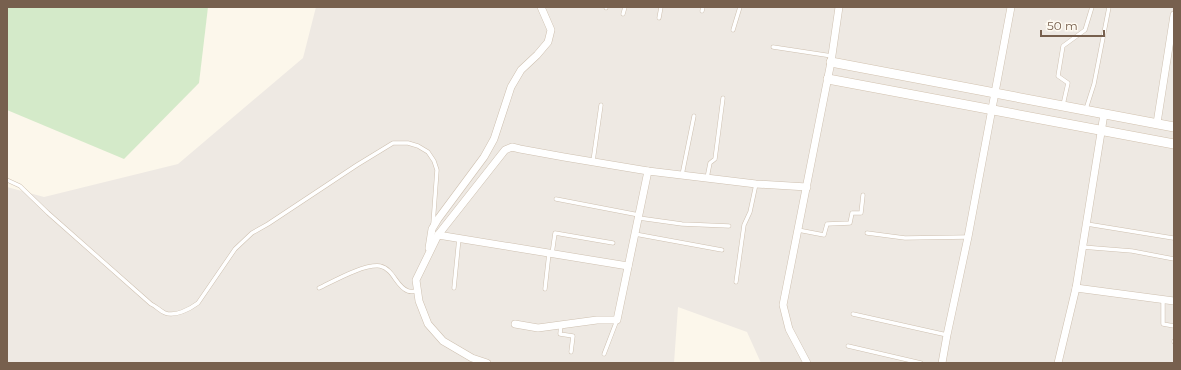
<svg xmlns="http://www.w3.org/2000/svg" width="1181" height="370" viewBox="0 0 1181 370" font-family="Montserrat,sans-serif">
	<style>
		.industrial { fill: #eee9e3 }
		.green { fill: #d4eac9 }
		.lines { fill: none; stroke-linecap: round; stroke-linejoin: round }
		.lane-casing { stroke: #cec0b0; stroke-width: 4.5 }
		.street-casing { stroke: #cec0b0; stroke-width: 8 }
		.secondary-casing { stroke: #d1c1ae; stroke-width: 10 }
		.lane { stroke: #fff; stroke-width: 3.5 }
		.street { stroke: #fff; stroke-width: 7 }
		.secondary { stroke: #fff; stroke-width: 9 }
	</style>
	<rect width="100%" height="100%" fill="#fcf7eb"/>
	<path class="industrial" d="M316,7H1174V363H761L747,332L678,307L674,363H7V187L44,197L178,164L303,58Z"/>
	<path class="green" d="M7,7H208L199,83L124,159L7,110Z"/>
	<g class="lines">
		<defs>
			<g id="lane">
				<path d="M606,8V7"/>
				<path d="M702,11L703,7"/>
				<path d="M623,14L625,7"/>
				<path d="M659,18L661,7"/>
				<path d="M733,30L740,7"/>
				<path d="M773,47L832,56"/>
				<path d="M1063,105L1068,83L1058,76L1063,46L1085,30L1092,7"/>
				<path d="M1086,109L1094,84L1109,7"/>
				<path d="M593,161L601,105"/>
				<path d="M682,175L694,116"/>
				<path d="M707,178L710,163L715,159L723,98"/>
				<path d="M7,180L20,186L48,213L151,304C156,306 160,311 165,313C175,317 190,309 198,303L235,249L252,233L268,224L357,165L393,143H408L418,146L428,152L434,161L437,170L433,224"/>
				<path d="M556,199L639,215"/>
				<path d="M639,218L682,224L729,226"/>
				<path d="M1087,224L1173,238"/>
				<path d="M798,230L824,235L827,224L850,223L852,213H861L863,195"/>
				<path d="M867,233L905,238L968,237"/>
				<path d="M635,234L722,250"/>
				<path d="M1082,247L1132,251L1174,259"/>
				<path d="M552,254L555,233L613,243"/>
				<path d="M736,282L744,225L750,212L756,184"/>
				<path d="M319,288C334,281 363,264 380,266C394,269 396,287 408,291C411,292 415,291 418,291"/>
				<path d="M454,288L459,238"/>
				<path d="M545,289L549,253"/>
				<path d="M1163,299V324L1174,326"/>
				<path d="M853,314L947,335"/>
				<path d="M561,324L560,334L573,336L571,352"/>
				<path d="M1174,342V341"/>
				<path d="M848,346L921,363"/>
				<path d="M604,354L617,320"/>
			</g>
			<g id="street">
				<path d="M1157,123L1174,15"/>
				<path d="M438,235L628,266"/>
				<path d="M429,248L432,229L438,219L484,157L494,139L511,87L521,70L537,55L548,42L551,30L541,7"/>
				<path d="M1076,288L1174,301"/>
				<path d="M515,324L538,328L597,320H617L648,171"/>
				<path d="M487,363L472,358L443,341L428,324L419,301L416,280L438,235L505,150L512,147L520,149L564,157L648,171L756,184L807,187"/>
				<path d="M807,363L789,329L783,305L831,62L839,7"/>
				<path d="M942,363L947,335L968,237L1011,7"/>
				<path d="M1058,363L1076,288L1104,114"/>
			</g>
			<g id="secondary">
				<path d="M831,62L1174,127"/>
				<path d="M828,79L1174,144"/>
			</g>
		</defs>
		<use href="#lane" class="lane-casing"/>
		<use href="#street" class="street-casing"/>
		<use href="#secondary" class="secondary-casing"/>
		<use href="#lane" class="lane"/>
		<use href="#street" class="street"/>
		<use href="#secondary" class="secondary"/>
	</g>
	<rect width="1181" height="370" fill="none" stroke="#77604e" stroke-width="16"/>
	<path d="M1041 30v6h63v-6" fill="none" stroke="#77604e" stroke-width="2"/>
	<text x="1047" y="30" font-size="12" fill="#77604e" stroke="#fefaf1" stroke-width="3" paint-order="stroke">50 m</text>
</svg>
